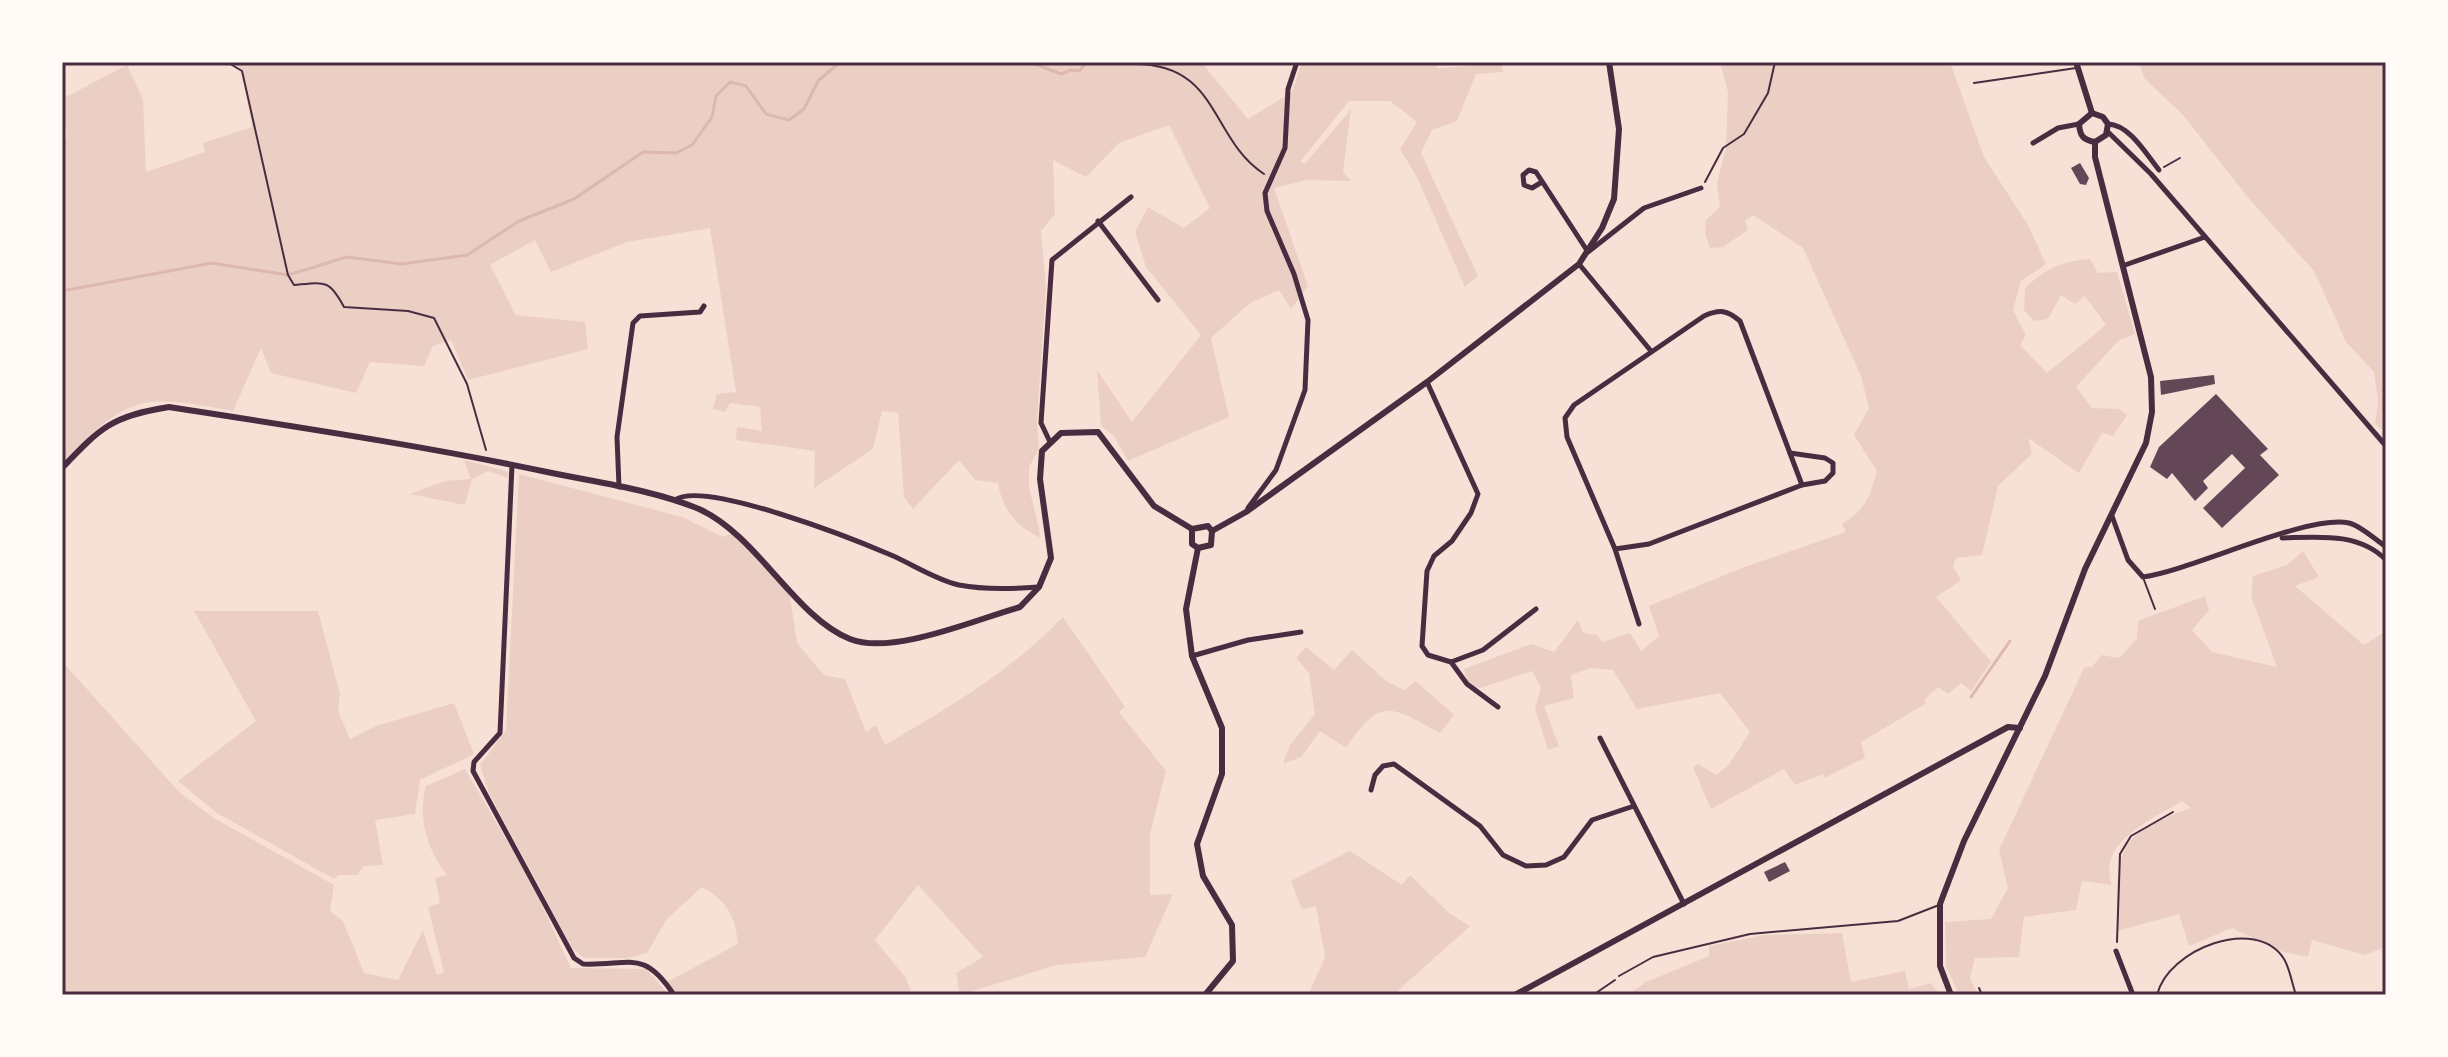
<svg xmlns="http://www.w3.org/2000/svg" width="2448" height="1057" viewBox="0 0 2448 1057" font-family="Commissioner,sans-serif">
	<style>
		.green { fill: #ebcfc5 }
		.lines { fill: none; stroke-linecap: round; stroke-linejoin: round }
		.stream { stroke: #dcb8b0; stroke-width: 3 }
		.building { fill: #644757 }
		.path { stroke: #4a2c40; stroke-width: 2 }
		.service { stroke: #4a2c40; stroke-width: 2 }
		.minor { stroke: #4a2c40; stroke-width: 5 }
		.tertiary { stroke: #4a2c40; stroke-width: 6 }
		.neatline { fill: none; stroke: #4a2c40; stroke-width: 3 }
	</style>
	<rect width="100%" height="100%" fill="#f7e1d7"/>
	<g class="green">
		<path d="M212,62H1201L1248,119L1292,92L1302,62H1437V68L1471,66L1472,62H1501L1503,72L1476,74L1457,121L1432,130L1421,153L1478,276L1465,287L1418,179L1400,149L1417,122L1390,101H1349L1300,162L1305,164L1351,109L1343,172L1351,181L1307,180L1274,188L1308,286L1291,309L1279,290L1250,303L1211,338L1229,417L1128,461L1114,436L1101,426L1097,370L1132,422L1201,335L1146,267L1135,232L1148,207L1184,228L1210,208L1169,125L1119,143L1086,177L1053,160L1055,214L1041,231L1046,287L1037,421L1039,449L1029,467V487L1041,538C1017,527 1002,510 998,483L975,480L959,460L913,509L904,497L898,413L882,411L873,449L814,488L815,451L736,440L737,427L762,431L760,407L730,403L725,412L713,409L717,394L736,392L710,228L627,242L551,272L535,240L490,265L516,315L585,322L588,349L468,380L451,340L433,346L424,366L370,362L356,393L271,373L261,348L233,411C139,394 130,394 62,463V141L67,138L62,99L127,65L143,99L146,172L205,152L203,143L252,127L242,71L235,64Z"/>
		<path d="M1720,62H1950L1984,157L2028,225L2046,264L2021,281L2013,310L2026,335L2020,345L2047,373L2106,325L2085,296L2075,304L2061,295L2048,319L2034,321L2024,310L2025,288C2043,270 2064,260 2090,259L2098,273L2117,272L2135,334L2119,340L2076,387L2092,408L2119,409L2127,415L2113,436L2102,433L2079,473L2028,438L2032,454L1998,486L1982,555L1956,558L1953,566L1961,580L1936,597L1991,662L1971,691L1961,683L1948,694L1938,687L1925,699V704L1861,742L1865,758L1824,778L1823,774L1795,785L1784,769L1711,809L1693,767L1698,764L1716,775L1728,766L1750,732L1720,693L1637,709L1613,670L1591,668L1571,675L1574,698L1544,706L1559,746L1548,750L1535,709L1541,687L1532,671L1477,689L1469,686L1464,669L1531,644L1554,652L1578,620L1583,633L1597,635L1602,642L1630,633L1641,651L1659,636L1649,606L1742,568L1846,532L1842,524C1865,511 1870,496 1877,471L1854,435L1869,408L1861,376L1803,248L1753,215L1745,221L1748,230L1723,247L1710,248L1705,233L1706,220L1720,207L1717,183L1726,148L1728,92Z"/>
		<path d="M2139,62H2386V433L2375,424L2378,400L2374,372L2346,342L2314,271L2250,200L2183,115L2144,78Z"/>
		<path d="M464,460L509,472L508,478L488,471L472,479L465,505L410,494L445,481L471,479Z"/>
		<path d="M519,474L682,517L723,537L732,533L790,596L797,643L824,675L845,679L866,732L876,725L885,745C949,707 1011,671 1063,617L1125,707L1119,712L1166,771L1150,834V895L1173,894L1145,957L1056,965L960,995L956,973L983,957L918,885L875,940L906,978L912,995H676L667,982L738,944C735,915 727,901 702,887L667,919L647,953L627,958H584L572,948L489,793L480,765L506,730Z"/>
		<path d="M2303,551L2319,577L2295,586L2364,645L2386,631V947L2364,955L2312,940L2308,957L2283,952L2232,928L2189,946L2179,914L2117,931C2117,854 2112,835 2191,808L2182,801C2153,819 2096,842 2112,885L2082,881L2076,910L2024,917L2019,957L1975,958L1970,978L1978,995H1959L1946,966L1945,922L1991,919L2008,888L1999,850L2084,668L2093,666L2101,655L2119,658L2137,639L2138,621L2205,596L2209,610L2192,630L2212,652L2277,667L2251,596L2253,576L2287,565Z"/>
		<path d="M194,611H318L340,694L338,711L350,739L376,726L454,703L474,754L420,780L415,814L375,820L383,865L364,866L357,875H338L334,879L217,813L178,781L256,721Z"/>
		<path d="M1306,647L1334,670L1352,650L1386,681L1404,690L1416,681L1454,715L1440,733C1388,705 1381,697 1346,748L1320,731L1301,757L1283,764L1290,745L1315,714L1309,673L1296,658Z"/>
		<path d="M62,661L179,792L214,818L334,885L330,911L343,921L364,973L398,980L423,930L437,975L444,972L428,907L440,903L435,878L447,875C427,851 417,816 426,786L465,769L531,882L571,968L646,969L669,995H62Z"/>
		<path d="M1350,851L1402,885L1410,875L1450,914L1470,926L1393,995H1308L1325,957L1316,906L1302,909L1291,881Z"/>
		<path d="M1842,933L1851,982L1905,971L1909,989L1931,983L1939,995H1627L1646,982L1709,956V946L1764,935Z"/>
	</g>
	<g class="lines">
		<g class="stream">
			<path d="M1030,62L1061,74L1071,70L1079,71L1087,62"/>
			<path d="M62,291L212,263L288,275L347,257L402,264L467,255L519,221L574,199L643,152L676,153L692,145L712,117L716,96L730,82L746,86L766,114L789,120L804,109L818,81L840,62"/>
			<path d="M1971,697L2010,641"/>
		</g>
	</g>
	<g class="building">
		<path d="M2080,163L2089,178L2086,185L2080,184L2071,168Z"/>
		<path d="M2214,375L2215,384L2161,395L2160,381Z"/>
		<path d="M2216,394L2268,449L2260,455L2279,475L2222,528L2203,508L2245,468L2232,454L2203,481L2208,488L2195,501L2172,473L2167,479L2150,467L2159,447Z"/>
		<path d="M1785,862L1790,871L1769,882L1764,872Z"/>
	</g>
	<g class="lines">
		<g class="path">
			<path d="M227,62L242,71L288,275L294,285C325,282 329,279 344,307L408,311L434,318L467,384L486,450"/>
			<path d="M1131,64C1220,62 1209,138 1264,174"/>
			<path d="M2164,167L2180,158"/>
			<path d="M1705,182L1723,148L1744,134L1768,93L1775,62"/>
			<path d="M2117,942L2120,854L2131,836L2173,812"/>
			<path d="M1593,995L1615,980"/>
			<path d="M2157,995C2168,949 2256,915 2284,959C2290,969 2292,984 2296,995"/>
		</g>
		<g class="service">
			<path d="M1974,83L2076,68"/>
			<path d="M2144,580L2155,609"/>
			<path d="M1619,976L1653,957L1750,934L1898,921L1939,905"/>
			<path d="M1979,988L1982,995"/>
		</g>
		<g class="minor">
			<path d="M2108,124C2130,125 2146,154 2159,170"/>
			<path d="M2107,131L2151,174L2386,446"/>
			<path d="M2033,143L2058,128L2079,124"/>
			<path d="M1542,182L1532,188L1524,185L1523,175L1529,170L1536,172L1588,252L1644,208L1701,188"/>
			<path d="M1098,221L1158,300"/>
			<path d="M1579,264L1651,351"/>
			<path d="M2125,265L2205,237"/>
			<path d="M1427,382L1478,494L1471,513L1452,541L1434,556L1427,571L1422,646L1428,655L1451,662L1467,684L1498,707"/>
			<path d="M1050,442L1041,423L1052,260L1131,197"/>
			<path d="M1790,453L1825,458L1833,463V473L1825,481L1802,485"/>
			<path d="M512,465L500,733L474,762L473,771L574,958L583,964C630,966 643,948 674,995"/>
			<path d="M619,487L617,437L633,323L640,316L700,312L704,306"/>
			<path d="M675,500C703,479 856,540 891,555C912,564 936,580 959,585C985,590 1012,589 1038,587"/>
			<path d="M1248,508L1276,470L1305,390L1308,320L1294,274L1267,211L1265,193L1285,148L1288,89L1297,62"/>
			<path d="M2112,516L2128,560L2143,577C2193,570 2307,514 2349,523C2361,526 2376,540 2386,547"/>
			<path d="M2282,538C2317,537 2359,532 2386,560"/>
			<path d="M1615,549L1649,544L1802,485L1740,321C1727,310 1720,309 1704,316L1574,405L1565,418L1567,437L1615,549L1639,624"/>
			<path d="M1192,656L1248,640L1301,632"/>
			<path d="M1451,662L1483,650L1536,609"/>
			<path d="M1600,738L1684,904"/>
			<path d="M1371,790L1375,775L1383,766L1394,764L1480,826L1503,855L1526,866L1546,865L1564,857L1592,820L1634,806"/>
			<path d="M2116,951L2133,995"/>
		</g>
		<g class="tertiary">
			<path d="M2076,62L2092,113"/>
			<path d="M2092,113L2103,117L2108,124L2106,135L2095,142"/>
			<path d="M2092,113L2079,124C2080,136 2083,140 2095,142"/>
			<path d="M62,468C101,427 112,416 169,407C297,427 425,446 552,473C600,483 653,490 699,509C757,535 795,617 850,639C892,656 977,619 1020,607L1039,587L1051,558L1040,479L1042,451L1061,433L1098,432L1154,506L1192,529"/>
			<path d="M1212,531L1246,512L1427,382L1579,264L1602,228L1614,199L1619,129L1609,62"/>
			<path d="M1198,548L1186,609L1192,656L1222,728V774L1197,844L1203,876L1232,925L1233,961L1205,995"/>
			<path d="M1198,548L1192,544V529L1208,526L1212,531"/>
			<path d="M1198,548L1211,545L1212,531"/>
			<path d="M1515,995L2008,727L2020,728"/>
			<path d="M1951,995L1940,966V904L1964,841L2045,676L2085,569L2146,443L2152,412L2151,377L2095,157V142"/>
		</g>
	</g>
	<rect width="2448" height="1057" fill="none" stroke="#fffaf5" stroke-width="128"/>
	<rect x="64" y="64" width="2320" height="929" class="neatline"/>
</svg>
